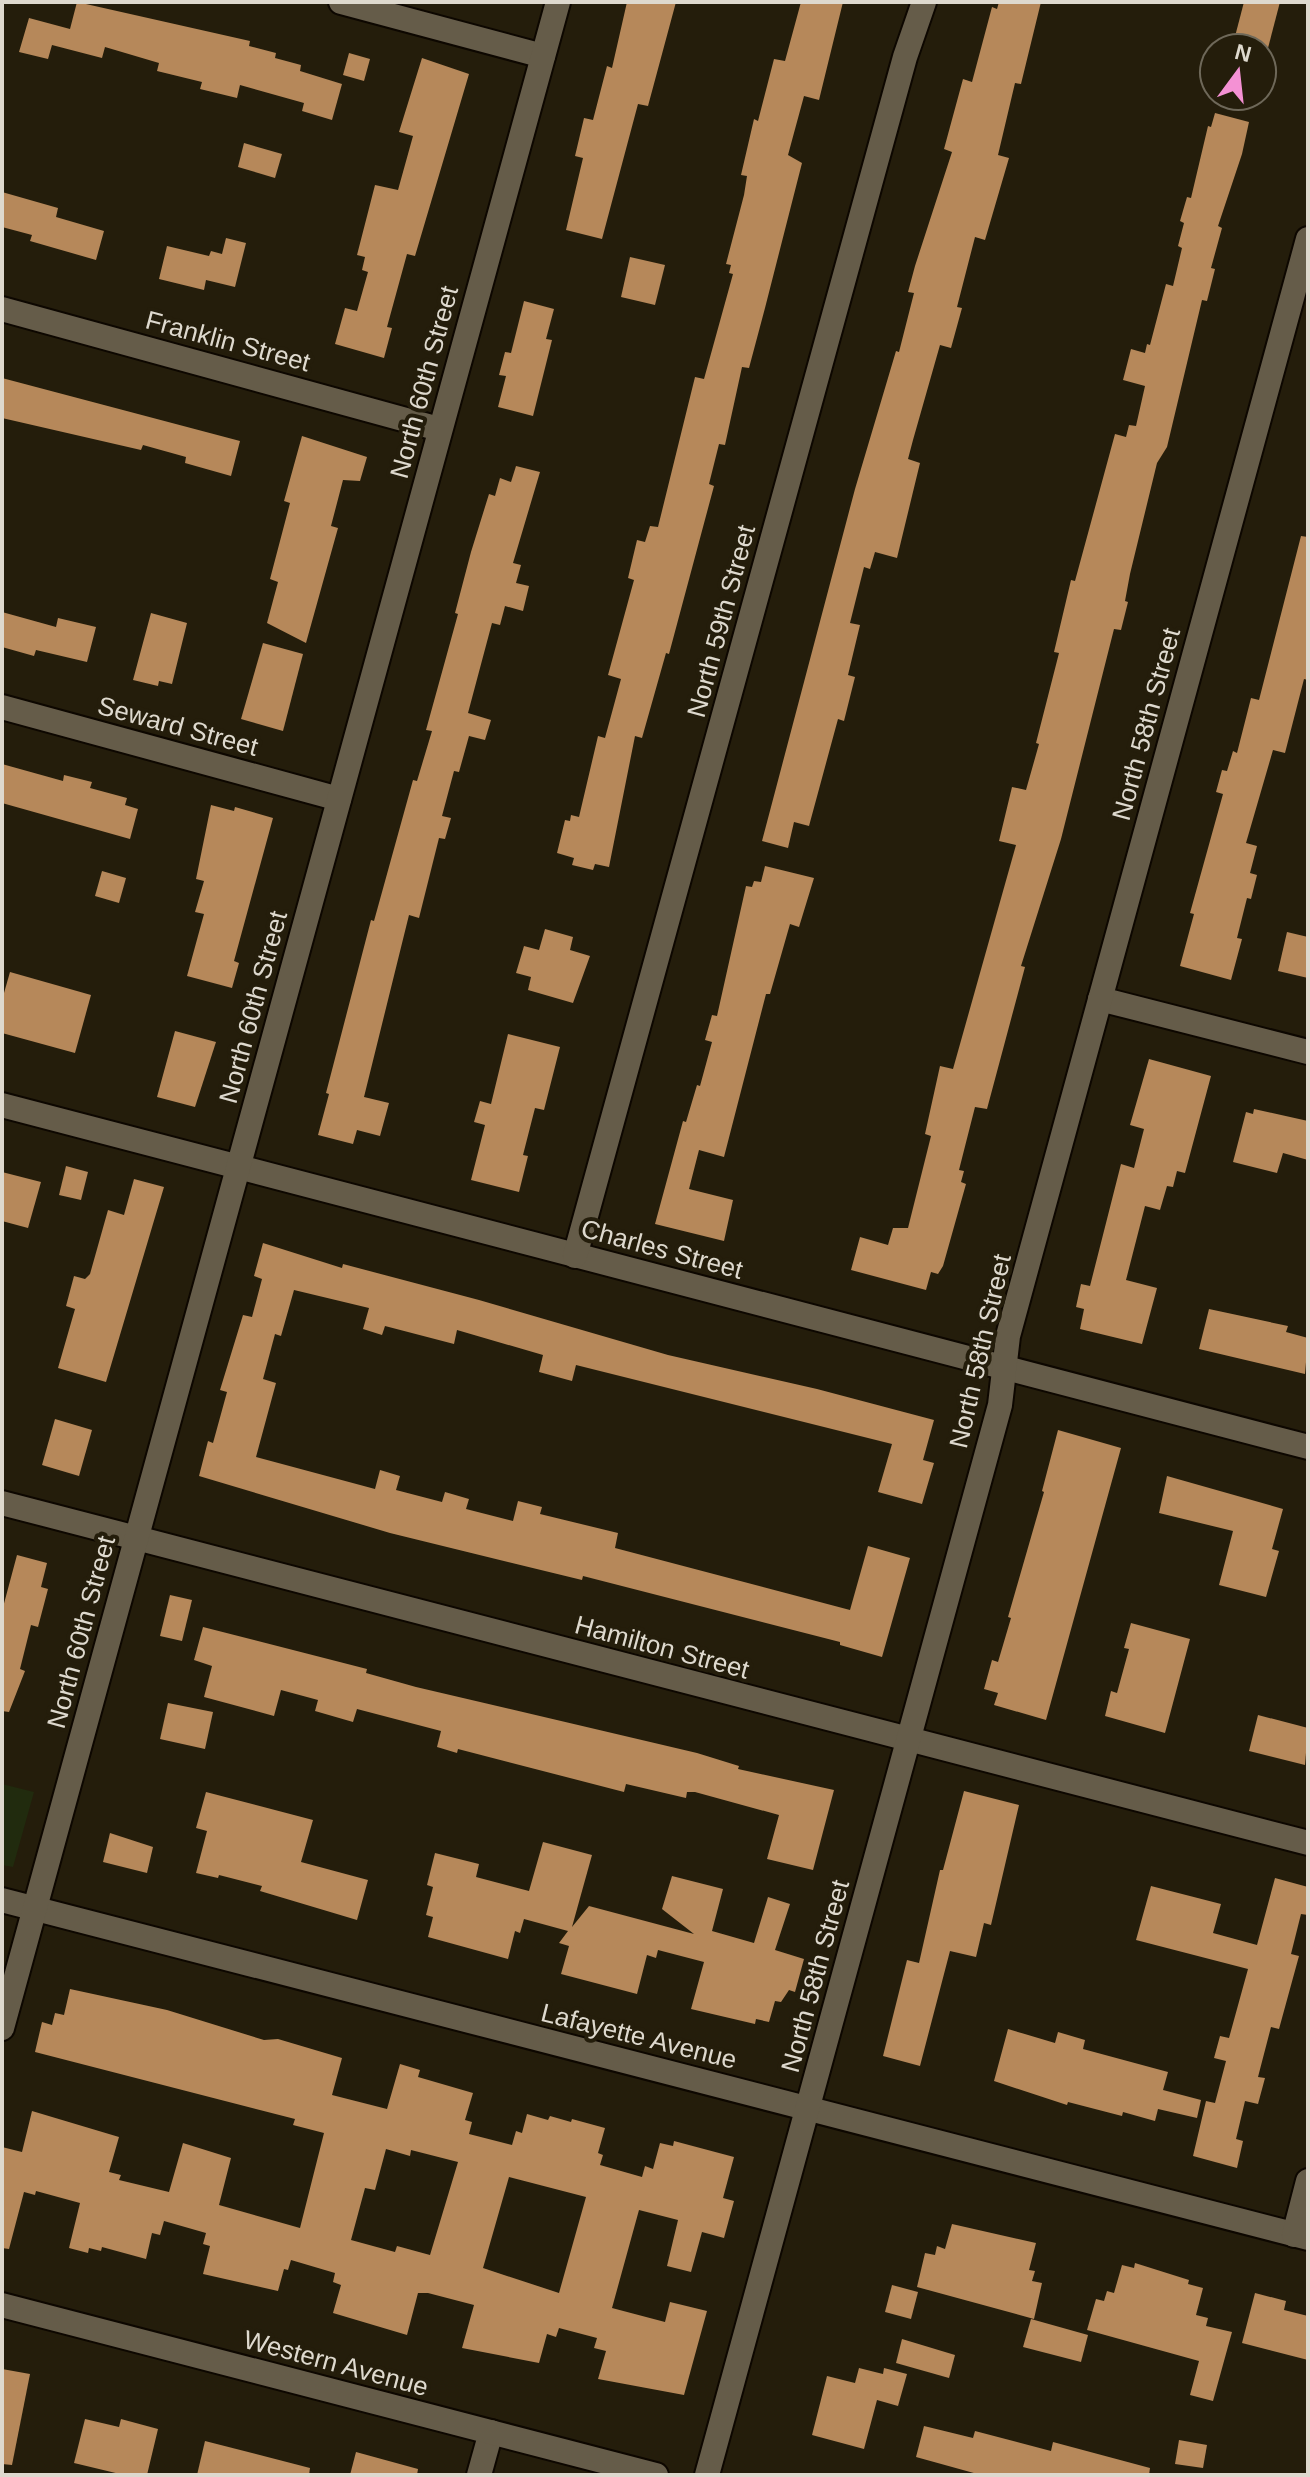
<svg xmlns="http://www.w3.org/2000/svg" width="1310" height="2477" viewBox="0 0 1310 2477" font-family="Helvetica,sans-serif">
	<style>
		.green { fill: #212b0e }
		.building { fill: #b6885a; fill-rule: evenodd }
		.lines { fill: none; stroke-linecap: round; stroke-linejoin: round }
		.street-casing { stroke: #0d0700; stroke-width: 28 }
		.secondary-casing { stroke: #0d0700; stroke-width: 28 }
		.street { stroke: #655c49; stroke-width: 24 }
		.secondary { stroke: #655c49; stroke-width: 24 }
		.labels { text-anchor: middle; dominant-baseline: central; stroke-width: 8; stroke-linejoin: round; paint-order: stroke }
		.street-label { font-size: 26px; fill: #ded9ce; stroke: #241d0b }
	</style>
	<rect width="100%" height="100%" fill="#241d0b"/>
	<path class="green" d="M2,1784L34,1792L13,1867L2,1865Z"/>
	<g class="building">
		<path d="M77,2L250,41L249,46L276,53L275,58L301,65L300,71L342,84L332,120L302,111L304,103L240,85L237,98L200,89L202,82L157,71L159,63L105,47L102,58L52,45L48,59L19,52L29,18L70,29Z"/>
		<path d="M627,2H676L648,106L638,104L602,239L566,230L583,158L575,156L584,118L593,120L607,66L612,68Z"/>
		<path d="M801,2H843L819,100L804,96L788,155L802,163L765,308L749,368L742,367L725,445L719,444L709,484L714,486L669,654L666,653L642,738L635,736L609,867L595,864L593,870L572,865L574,858L557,853L565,820L570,821L571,815L579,817L598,736L605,738L621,679L608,675L634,580L628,578L637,540L645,542L650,526L658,527L695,377L704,379L733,274L729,273L731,265L726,264L744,195L747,176L741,175L754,119L758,121L774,59L785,61Z"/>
		<path d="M999,2H1041L1021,84L1015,83L998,155L1009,158L985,240L975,237L957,307L962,308L951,348L940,345L913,440L908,459L920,463L897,558L875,552L870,569L864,567L850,623L860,625L848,675L855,677L844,721L838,719L809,826L794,822L788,848L762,841L855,489L896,351L899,352L914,293L908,292L915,266L952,152L944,149L963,79L972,82L992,7L997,9Z"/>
		<path d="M1244,2H1280L1268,48H1232Z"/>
		<path d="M349,53L370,59L364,81L343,75Z"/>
		<path d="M422,58L469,74L415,256L407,254L387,327L392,328L384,358L335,344L345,308L357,311L368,272L362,270L365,257L357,255L375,185L398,190L413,136L399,132Z"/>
		<path d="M1215,113L1249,122L1242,154L1218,226L1222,228L1211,268L1215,269L1207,301L1202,300L1167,447L1157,463L1130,574L1125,601L1128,602L1121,630L1114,629L1061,839L1021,966L1025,967L987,1109L975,1107L959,1170L964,1171L961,1182L966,1184L943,1266L938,1274L931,1272L926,1290L851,1270L860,1237L888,1245L893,1228H908L931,1136L925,1134L940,1066L953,1069L1016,845L999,841L1012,787L1026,790L1039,744L1036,743L1059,653L1054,652L1071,580L1075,581L1115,434L1126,437L1129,425L1136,426L1145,386L1123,380L1131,349L1145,353L1147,344L1150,345L1166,284L1173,286L1182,248L1178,246L1184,223L1180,221L1187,197L1191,198L1208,126L1211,127Z"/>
		<path d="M244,143L282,154L275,178L238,167Z"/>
		<path d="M2,192L58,208L56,217L104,231L96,260L30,241L32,235L2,227Z"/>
		<path d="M226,238L246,243L235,287L206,280L204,290L159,279L167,246L209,256L211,251L222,254Z"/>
		<path d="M630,257L665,265L655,305L621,297Z"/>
		<path d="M524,301L554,309L546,339L552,340L533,416L498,407L506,376L499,375L505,352L511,353Z"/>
		<path d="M2,378L240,441L231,476L185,463L186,457L143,445L141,450L2,418Z"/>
		<path d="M302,436L367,457L360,481L343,480L331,526L338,528L306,643L267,623L278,582L270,579L290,503L284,501Z"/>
		<path d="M516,466L540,472L513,563L521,565L516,583L529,586L523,611L505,606L500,625L492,623L468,713L491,720L485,740L469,736L459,772L454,771L442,816L451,818L445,839L439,838L419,918L409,915L364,1097L389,1103L380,1136L357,1130L353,1144L318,1135L329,1094L326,1093L371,920L374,921L413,780L417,781L432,731L426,730L458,614L455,613L471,552L489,494L495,496L500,478L511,482Z"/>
		<path d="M1301,536L1308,537V680L1304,679L1285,753L1273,750L1246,843L1257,846L1250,873L1257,875L1251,899L1247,898L1237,938L1242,939L1231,980L1180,966L1194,914L1190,913L1223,794L1216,792L1222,770L1227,771L1233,751L1237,753L1251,698L1259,700Z"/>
		<path d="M2,612L56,627L58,618L96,627L87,662L36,650L34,656L2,647Z"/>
		<path d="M151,613L187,623L172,684L159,681L158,686L133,680Z"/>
		<path d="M263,643L303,654L283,731L241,719Z"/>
		<path d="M2,764L63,781L64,775L92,782L90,788L127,798L125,805L138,809L130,839L2,803Z"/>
		<path d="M211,805L234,811L235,807L273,818L234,961L239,963L232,988L187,976L204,914L195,912L204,881L196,879Z"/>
		<path d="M765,866L814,878L799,927L790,924L770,994H766L724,1157L699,1150L689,1189L733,1200L724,1241L655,1224L683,1121L686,1122L697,1085L700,1086L712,1042L705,1040L712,1015L717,1016L746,886L752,887L754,881L761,882Z"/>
		<path d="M102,871L126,878L119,903L95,896Z"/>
		<path d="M545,929L573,937L570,950L590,956L573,1003L528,990L531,977L516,973L524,946L539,950Z"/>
		<path d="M1287,932L1308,937V978L1278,971Z"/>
		<path d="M10,972L91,995L75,1053L2,1033V1000Z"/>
		<path d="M175,1031L216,1042L195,1107L157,1097Z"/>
		<path d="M508,1034L560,1047L544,1110L535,1108L523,1155L528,1156L519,1192L471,1180L485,1125L474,1122L480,1101L491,1104Z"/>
		<path d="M1149,1059L1211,1076L1185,1173L1177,1171L1173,1187L1167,1186L1160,1210L1145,1206L1126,1280L1157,1288L1142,1344L1080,1329L1084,1309L1076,1307L1081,1284L1090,1286L1121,1164L1134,1168L1144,1129L1130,1125Z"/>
		<path d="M1254,1109L1308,1121V1160L1283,1153L1277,1173L1233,1162L1246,1112L1253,1114Z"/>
		<path d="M66,1166L88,1172L81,1200L59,1195Z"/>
		<path d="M2,1172L41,1182L28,1228L2,1221Z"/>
		<path d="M134,1179L164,1187L106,1382L58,1368L75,1309L66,1306L74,1276L85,1279L90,1274L108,1210L124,1215Z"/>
		<path d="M263,1243L342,1268L343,1264L479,1300L668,1355L817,1389L934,1420L923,1460L934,1463L922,1504L878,1492L892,1444L576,1365L572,1381L539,1372L543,1355L457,1330L454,1344L385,1326L382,1335L363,1329L369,1308L294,1290L281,1336L275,1334L263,1379L276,1383L256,1457L375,1489L380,1470L400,1476L396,1490L442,1502L445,1492L469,1499L466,1509L513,1521L518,1501L542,1507L540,1514L618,1533L615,1548L850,1610L868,1546L910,1558L882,1657L840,1645V1642L583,1576L582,1580L390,1533L199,1476L208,1441L213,1443L227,1392L220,1390L243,1315L252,1317L262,1279L254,1276Z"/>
		<path d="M1209,1309L1288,1326L1286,1332L1308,1338L1305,1374L1199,1349Z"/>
		<path d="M55,1419L92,1430L79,1476L42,1465Z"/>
		<path d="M1058,1430L1121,1448L1046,1720L994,1705L998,1693L984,1689L992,1660L998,1662L1011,1618L1008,1617L1044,1492L1042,1491Z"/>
		<path d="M1167,1476L1283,1509L1272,1549L1279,1551L1266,1597L1219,1585L1233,1531L1159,1513Z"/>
		<path d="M17,1555L47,1563L41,1587L48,1589L38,1627L31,1625L20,1669L25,1671L9,1712L2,1711V1611Z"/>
		<path d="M170,1595L192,1600L182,1641L160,1636Z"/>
		<path d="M1131,1623L1190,1639L1165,1733L1105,1716L1111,1691L1117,1693L1129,1649L1124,1648Z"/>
		<path d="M203,1627L367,1669L366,1673L416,1687L697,1753L739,1766L738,1769L834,1790L813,1870L767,1859L779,1815L695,1792H687L686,1798L626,1784L624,1792L458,1749L457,1753L437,1747L441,1731L357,1709L353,1722L315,1711L318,1700L281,1690L274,1716L204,1697L212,1666L194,1660Z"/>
		<path d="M168,1703L213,1712L205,1749L160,1739Z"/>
		<path d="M1258,1715L1308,1728L1305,1765L1249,1751Z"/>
		<path d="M964,1791L1019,1805L991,1925L984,1923L976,1957L950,1951L920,2066L883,2056L907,1960L919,1963L940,1870H943Z"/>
		<path d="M206,1792L313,1820L301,1862L368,1880L357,1920L260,1891L262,1886L219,1875L218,1878L196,1873L207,1831L196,1828Z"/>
		<path d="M110,1833L153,1847L147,1873L103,1862Z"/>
		<path d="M543,1842L592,1855L572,1927L589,1906L694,1934L662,1909L672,1876L723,1889L712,1931L754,1943L768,1897L790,1904L775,1950L804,1959L795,1992L789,1990L781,2002L775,2001L769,2022L756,2019L755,2024L691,2009L704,1962L658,1950L656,1958L647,1955L637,1994L561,1974L569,1946L559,1943L568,1931L524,1919L520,1933L515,1931L508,1959L428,1937L433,1917L426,1915L433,1887L427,1885L435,1853L479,1864L476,1877L529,1891Z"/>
		<path d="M1275,1878L1308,1887V1915L1301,1914L1291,1954L1299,1956L1279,2029L1271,2027L1258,2077L1265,2078L1258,2104L1245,2101L1236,2139L1243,2141L1237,2168L1193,2156L1206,2101L1215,2103L1226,2061L1214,2058L1220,2036L1229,2038L1248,1969L1136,1940L1151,1886L1221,1904L1213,1933L1257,1945Z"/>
		<path d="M70,1989L167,2010L264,2040L278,2039L342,2058L332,2095L387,2109L400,2064L420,2070L418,2077L473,2093L465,2120L472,2122L469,2134L512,2145L516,2131L522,2133L527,2114L548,2120L550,2116L571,2122L572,2119L605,2128L598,2153L603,2155L600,2165L642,2177L645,2166L653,2169L660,2143L673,2146L674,2141L734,2157L723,2198L734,2201L724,2238L702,2232L691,2272L667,2266L678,2220L639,2210L612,2308L665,2322L670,2302L707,2311L684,2395L598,2379L606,2351L594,2348L597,2338L559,2328L556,2337L547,2334L539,2363L462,2348L474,2305L428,2293H418L407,2335L333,2313L341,2285L333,2282L335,2273L291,2260L288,2270L284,2269L278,2291L203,2274L210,2246L203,2244L206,2233L164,2221L160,2235L152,2233L146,2259L102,2247L101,2251L89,2248L88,2253L69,2248L80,2203L36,2191L35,2195L24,2192L9,2249L2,2248V2147L22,2152L32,2111L119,2137L109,2172L121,2175L119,2180L169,2192L183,2143L231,2158L219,2205L300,2228L324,2133L293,2125L295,2119L35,2052L42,2022L52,2025L55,2013L64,2015ZM386,2149L410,2156L411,2150L458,2162L430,2255L397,2246L395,2252L351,2240L365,2188L375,2190ZM509,2177L586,2197L559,2293L483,2268Z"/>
		<path d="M1008,2029L1055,2043L1058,2032L1085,2040L1083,2049L1168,2072L1163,2090L1201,2100L1197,2118L1158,2109L1155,2121L1123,2112L1122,2116L1068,2102L1067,2105L994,2081Z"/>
		<path d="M952,2224L1036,2243L1029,2270L1035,2271L1032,2281L1042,2283L1034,2319L917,2287L925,2253L935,2255L937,2246L945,2249Z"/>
		<path d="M1135,2263L1189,2280L1188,2284L1203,2288L1196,2315L1208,2318L1206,2326L1232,2332L1213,2401L1190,2395L1199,2361L1087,2330L1096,2299L1104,2301L1107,2291L1114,2293L1122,2265L1134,2268Z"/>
		<path d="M892,2285L918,2292L911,2319L885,2312Z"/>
		<path d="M1255,2293L1286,2301L1284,2310L1308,2316V2360L1242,2343Z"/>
		<path d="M1031,2319L1088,2335L1081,2362L1023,2347Z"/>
		<path d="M902,2339L955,2355L949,2378L896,2363Z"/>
		<path d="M859,2368L883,2374L884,2368L907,2374L898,2406L877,2400L864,2449L812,2435L827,2376L855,2383Z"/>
		<path d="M2,2369L30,2374L12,2465L2,2464Z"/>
		<path d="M85,2419L119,2427L121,2419L158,2429L147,2475H124L74,2463Z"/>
		<path d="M924,2426L973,2438L975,2431L1051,2451L1053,2442L1150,2468L1149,2475H981L916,2457Z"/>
		<path d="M1179,2440L1207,2445L1203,2468L1175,2464Z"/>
		<path d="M205,2441L310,2468L309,2475H197Z"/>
		<path d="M356,2452L418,2469L417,2475H350Z"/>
	</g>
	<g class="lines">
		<defs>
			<g id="street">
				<path d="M341,2L543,56"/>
				<path d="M2,309L439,429"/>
				<path d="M2,707L339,799"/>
				<path d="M1100,999L1308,1052"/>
				<path d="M2,1105L1308,1447"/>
				<path d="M575,1256L905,57L924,2"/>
				<path d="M2,1503L1308,1843"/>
				<path d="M2,1900L1308,2238"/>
				<path d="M1294,2235L1308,2181"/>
				<path d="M479,2475L491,2432"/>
				<path d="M707,2475L1000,1405L1008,1336L1308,239"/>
			</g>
			<g id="secondary">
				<path d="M2,2028L558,2"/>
				<path d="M2,2305L656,2475"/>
			</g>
		</defs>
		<use href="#street" class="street-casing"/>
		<use href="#secondary" class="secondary-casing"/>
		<use href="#street" class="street"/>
		<use href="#secondary" class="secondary"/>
	</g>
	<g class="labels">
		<g class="street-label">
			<text transform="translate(228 341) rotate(15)">Franklin Street</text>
			<text transform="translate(424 382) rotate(-75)">North 60th Street</text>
			<text transform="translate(721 621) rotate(-75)">North 59th Street</text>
			<text transform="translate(1146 724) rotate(-75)">North 58th Street</text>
			<text transform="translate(178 726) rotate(15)">Seward Street</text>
			<text transform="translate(253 1007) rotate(-75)">North 60th Street</text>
			<text transform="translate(662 1249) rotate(15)">Charles Street</text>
			<text transform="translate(980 1351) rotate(-77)">North 58th Street</text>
			<text transform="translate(81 1632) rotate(-75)">North 60th Street</text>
			<text transform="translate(662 1647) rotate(15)">Hamilton Street</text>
			<text transform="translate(815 1976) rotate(-75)">North 58th Street</text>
			<text transform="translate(639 2036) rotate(14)">Lafayette Avenue</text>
			<text transform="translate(336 2363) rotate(15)">Western Avenue</text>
		</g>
	</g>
	<rect width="1310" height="2477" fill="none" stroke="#ded9ce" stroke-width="8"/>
	<g transform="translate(1238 72) rotate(15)"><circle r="38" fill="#241d0b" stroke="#6e6859" stroke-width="2"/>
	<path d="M0-6L14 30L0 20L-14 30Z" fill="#f491d4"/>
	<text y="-12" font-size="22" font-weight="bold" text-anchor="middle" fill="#ded9ce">N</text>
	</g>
</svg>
